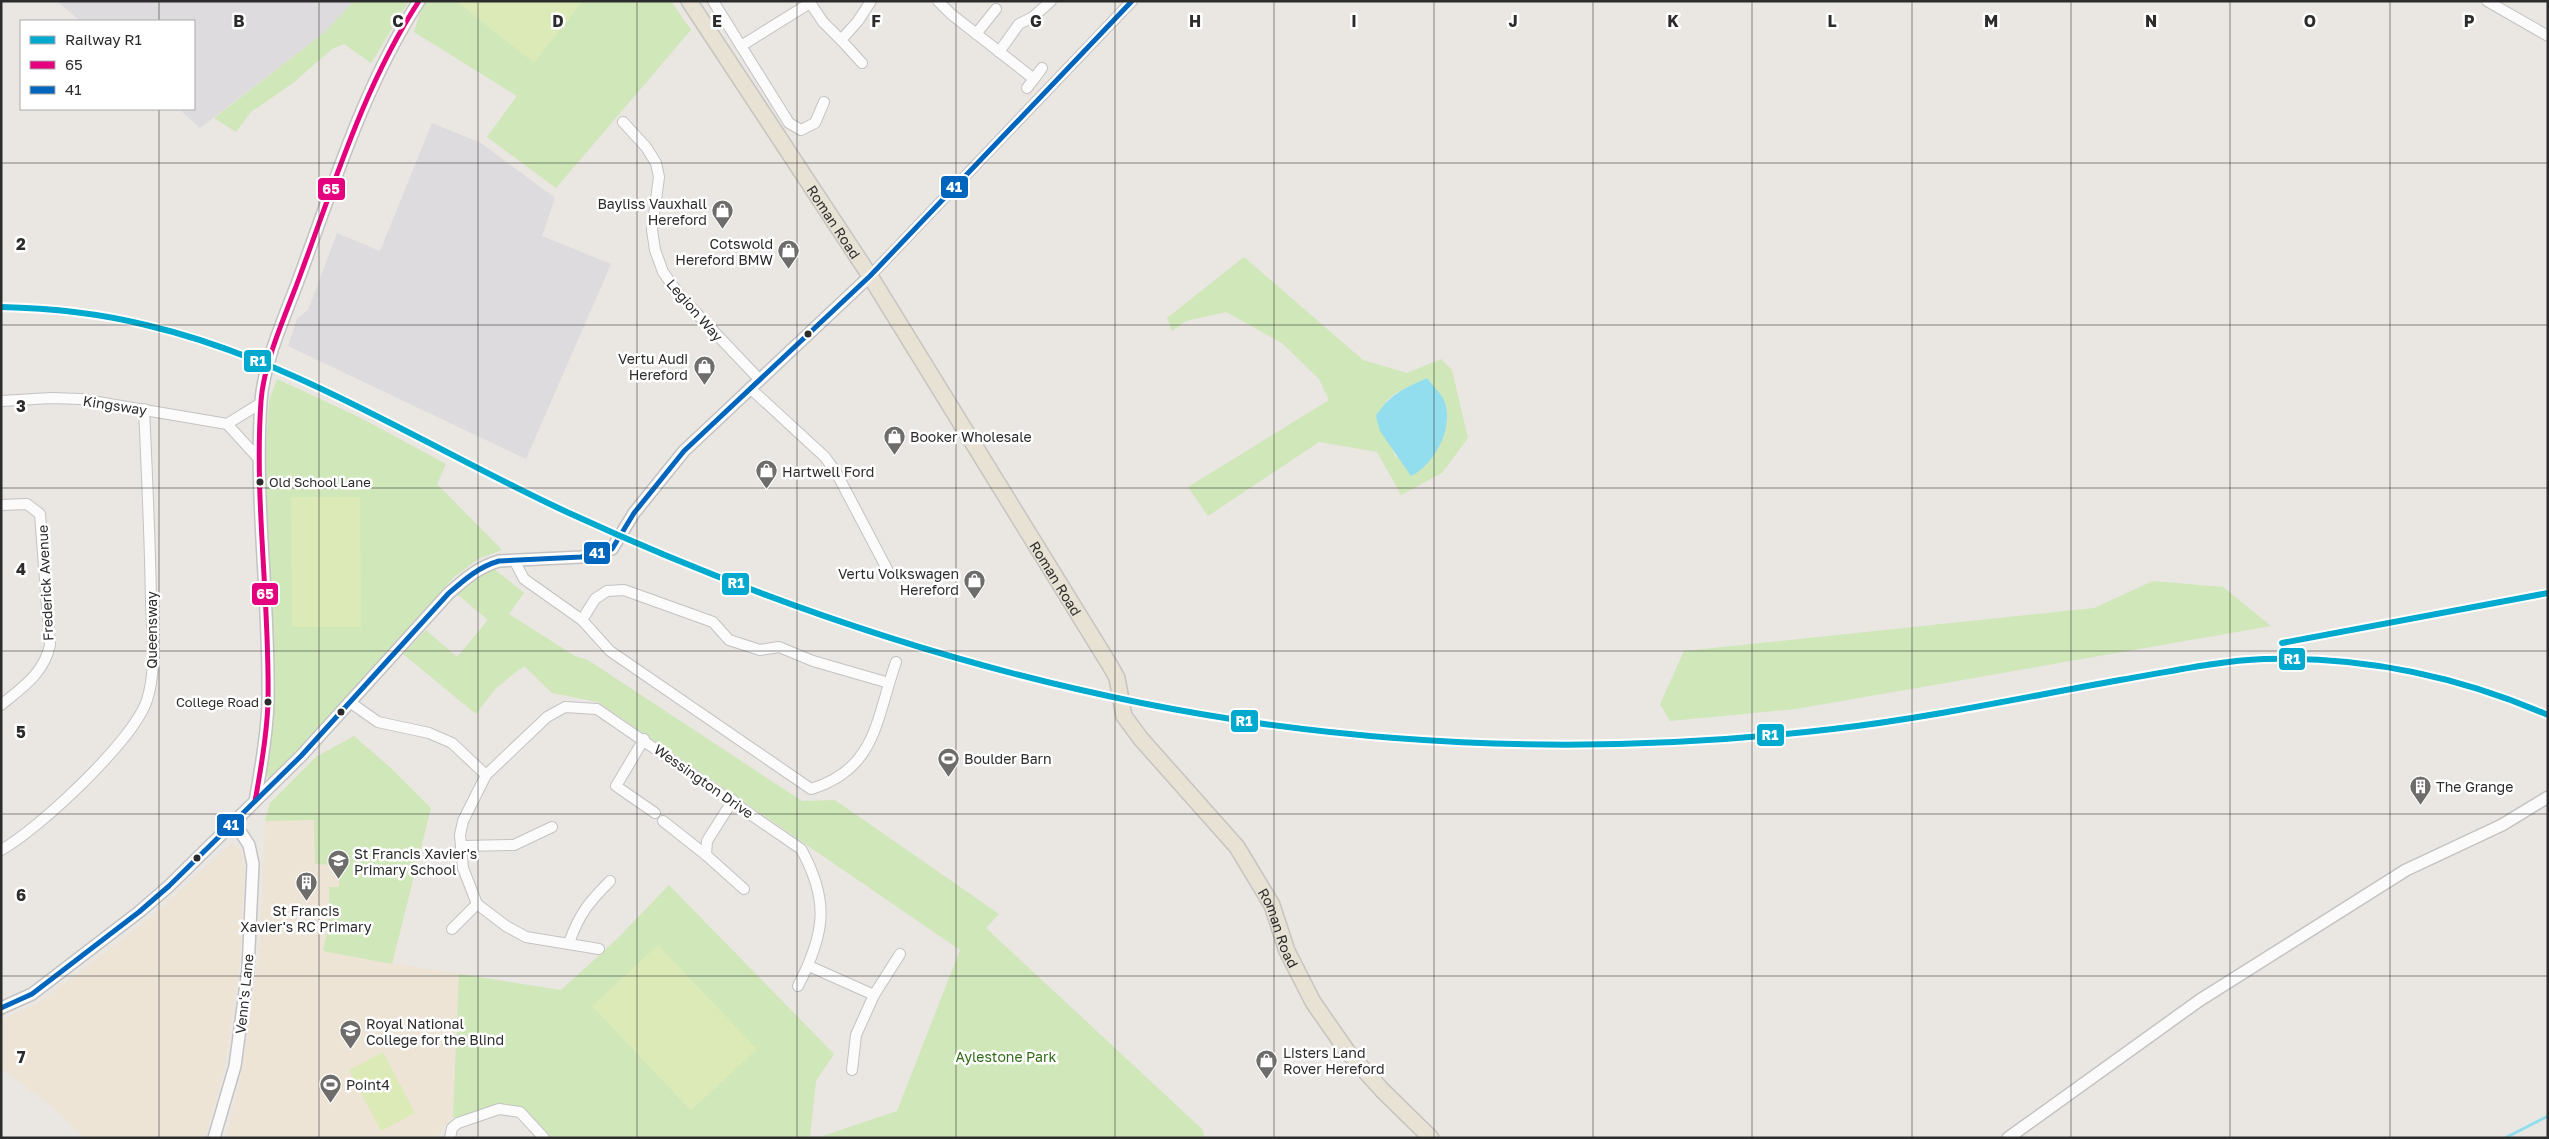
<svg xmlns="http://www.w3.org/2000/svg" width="2549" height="1139" viewBox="0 0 2549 1139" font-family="'Golos Text',sans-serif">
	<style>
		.industrial { fill: #dddbdd }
		.education { fill: #ede4d6 }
		.green { fill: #cfe7b9; fill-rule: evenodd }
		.pitch { fill: #dbeab7 }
		.water { fill: #92deef }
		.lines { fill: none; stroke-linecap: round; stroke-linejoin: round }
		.stream { stroke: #92deef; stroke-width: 3 }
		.minor-casing { stroke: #c4c3c3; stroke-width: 12 }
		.tertiary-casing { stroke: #c4c3c3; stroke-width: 14 }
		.primary-casing { stroke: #c6c4c2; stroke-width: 18 }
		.minor { stroke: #fcfbfb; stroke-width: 10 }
		.tertiary { stroke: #fcfbfb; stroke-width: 11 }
		.primary { stroke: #e8e2d4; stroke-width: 15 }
		.bus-1-casing { stroke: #fff; stroke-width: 9 }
		.bus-2-casing { stroke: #fff; stroke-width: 9 }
		.bus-1 { stroke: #e5007d; stroke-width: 5 }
		.bus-2 { stroke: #0065bd; stroke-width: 5 }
		.rail-1-casing { stroke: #fff; stroke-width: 10 }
		.rail-1 { stroke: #00a9ce; stroke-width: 6 }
		.grid { fill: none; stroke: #2c2c2c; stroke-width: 1; stroke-opacity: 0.55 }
		.bus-dot { fill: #2c2c2c; stroke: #fff; stroke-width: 2 }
		.labels { text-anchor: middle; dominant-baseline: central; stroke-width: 5; stroke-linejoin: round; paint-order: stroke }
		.bus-label { font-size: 13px; fill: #2c2c2c; stroke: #fff; text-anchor: start }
		.poi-label { font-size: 14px; fill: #2c2c2c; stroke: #fff; text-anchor: start }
		.street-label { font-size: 14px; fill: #2c2c2c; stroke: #fff }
		.park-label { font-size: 14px; fill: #306d17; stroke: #fff }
		.grid-label { font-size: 16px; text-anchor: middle; font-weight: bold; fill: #2c2c2c; stroke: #fff; stroke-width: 5; stroke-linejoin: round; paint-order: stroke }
		.line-badge { stroke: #fff; stroke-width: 2 }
		.badge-label { font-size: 14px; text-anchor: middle; font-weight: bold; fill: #fff }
	</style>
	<rect width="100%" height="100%" fill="#eae6e2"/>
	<g class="industrial">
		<path d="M57,1H354L325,32L200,128L179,109H194V21H80Z"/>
		<path d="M432,123L481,143L555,198L542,236L611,264L526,459L288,346L297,319L308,310L337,233L380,251Z"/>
	</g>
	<g class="education">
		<path d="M354,736L393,770L431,808L393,963L459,974L453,1116L436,1138H225L239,1085L251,1015L260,939L265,821L270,803L316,757Z"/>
		<path d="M231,844L241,849L244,871L240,964L225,1068L205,1138H84L51,1106L1,1068V1020L38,1003L72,978L151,917Z"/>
	</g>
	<g class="green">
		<path d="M354,1H409L371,63L344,44L332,49L293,83L251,112L236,132L214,118L325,32Z"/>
		<path d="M426,1H671L691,30L556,188L487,137L517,96L414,32L422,7Z"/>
		<path d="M1244,257L1363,360L1407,373L1441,359L1452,370L1468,438L1442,473L1401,495L1377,452L1319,442L1208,516L1188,487L1329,400L1319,379L1282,343L1226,312L1186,321L1172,331L1167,318ZM1427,378C1452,411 1453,416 1435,453L1396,457L1387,439L1386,401L1396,393Z"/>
		<path d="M277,379L359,417L446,464L437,484L502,550L478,559L453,578L346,700L271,780L266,775L274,715L265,461L269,401Z"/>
		<path d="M493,568L524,593L509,614L575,656L588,660L802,801L835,800L999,914L986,928L1202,1129L1205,1138H817L897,1111L960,950L598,702L552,693L524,666L496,688L476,714L403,654L426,630L457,657L488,620L457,594L475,579Z"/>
		<path d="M2153,581L2223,587L2271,626L1796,709L1670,721L1660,704L1684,651L2094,608Z"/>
		<path d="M354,736L393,770L431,808L392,964L323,951L329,924V887H339V865L315,864L314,820L265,821L270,803L316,757Z"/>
		<path d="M669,885L834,1054L816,1081L810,1138H544L512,1110L458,1123L453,1116L459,974L561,990L618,938Z"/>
	</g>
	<g class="pitch">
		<path d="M456,1H583L534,63Z"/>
		<path d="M291,497H360L361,627H292Z"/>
		<path d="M658,945L757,1049L691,1111L592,1006Z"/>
		<path d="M383,1052L415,1113L381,1131L349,1070Z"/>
	</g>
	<path class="water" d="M1427,378C1432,385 1443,395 1445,403C1454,429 1433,466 1411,476L1380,431L1376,416C1390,394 1403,389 1427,378Z"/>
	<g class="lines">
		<path class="stream" d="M2505,1138L2548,1116"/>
		<defs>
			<g id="minor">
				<path d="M713,1L789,123L801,130L815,123L824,102"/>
				<path d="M809,1L823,22L841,40"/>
				<path d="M938,1L951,14L1034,79L1042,68"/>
				<path d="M2487,1L2548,36"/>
				<path d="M976,34L996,9"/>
				<path d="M741,46L810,3"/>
				<path d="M999,52L1019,24L1033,17L1051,1"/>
				<path d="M862,63L841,40L858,21L871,1"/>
				<path d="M1027,88L1034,79"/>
				<path d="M623,122L646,147L656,163L659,177L652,230L655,250L663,272L681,297L759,379"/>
				<path d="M870,276L1132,1"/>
				<path d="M750,388L825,457L837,474L887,569"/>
				<path d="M1,401L51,398L80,399L227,424L261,403"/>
				<path d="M227,424L259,459"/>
				<path d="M1,505L27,504L40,514L50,645C44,673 23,687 1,705"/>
				<path d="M514,560L524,579L582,620L610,651L811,789C877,769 876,718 896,662"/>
				<path d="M582,620L595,599L607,591L624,590L713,622L729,640L760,650L779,647L813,661L889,683"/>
				<path d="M351,703L378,722L429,733L452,743L486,775L463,821L460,835L463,868L477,904L506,926L526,937L599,949"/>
				<path d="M644,739L616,786L655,813"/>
				<path d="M486,775L547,717L565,707L597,709L801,849C830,901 825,934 798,986"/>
				<path d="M733,800L707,841L706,855L744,889"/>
				<path d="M663,821L706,855"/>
				<path d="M461,846L514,845L552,827"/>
				<path d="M1,850C39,829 134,740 147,700C157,668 152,634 151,602C150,537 147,473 144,409"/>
				<path d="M452,929L477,904"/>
				<path d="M569,943C579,914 589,902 610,881"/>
				<path d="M809,966L874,995L900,954"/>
				<path d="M852,1070L856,1035L874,995"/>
				<path d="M450,1138L452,1128L458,1123L499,1109L520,1112L544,1138"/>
			</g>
			<g id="tertiary">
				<path d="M255,801C261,769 267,735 268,702C270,602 254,501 261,401C264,360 287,312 301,273C335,181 365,84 419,1"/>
				<path d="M1,1008L32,994L139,912L169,886L301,756L448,594C464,580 478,567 499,561L581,557L612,549L634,513L684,451L870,276"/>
				<path d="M214,1138L235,1066L248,969L253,864L249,845L234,822"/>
				<path d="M2008,1138L2200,1000L2406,870L2502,825L2548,797"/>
			</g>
			<g id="primary">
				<path id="s1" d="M689,1L870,276L1111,667L1117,678L1124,716L1141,739L1237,847L1272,905L1287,951L1313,1002L1347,1051L1382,1090L1431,1138"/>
			</g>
		</defs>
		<use href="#minor" class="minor-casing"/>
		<use href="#tertiary" class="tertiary-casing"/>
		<use href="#primary" class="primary-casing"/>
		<use href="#minor" class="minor"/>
		<use href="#tertiary" class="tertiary"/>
		<use href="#primary" class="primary"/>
		<defs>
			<path id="bus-1" d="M255,801C261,769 267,735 268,702C270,602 254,501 261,401C264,360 287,312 301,273C335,181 365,84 419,1"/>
			<path id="bus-2" d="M1,1008L32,994L139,912L169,886L301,756L448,594C464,580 478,567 499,561L581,557L612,549L634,513L684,451L870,276L1132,1"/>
		</defs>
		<use href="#bus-1" class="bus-1-casing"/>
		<use href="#bus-2" class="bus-2-casing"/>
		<use href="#bus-1" class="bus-1"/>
		<use href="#bus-2" class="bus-2"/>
		<defs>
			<g id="rail-1">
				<path d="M1,307C50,308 98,313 146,325C296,360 429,449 569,513C789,614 1023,690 1264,724C1452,750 1644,751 1833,729C1929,718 2025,697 2120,680C2168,672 2216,661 2264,659C2362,656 2458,676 2548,715"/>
				<path d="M2282,643L2548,593"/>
			</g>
		</defs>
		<use href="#rail-1" class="rail-1-casing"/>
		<use href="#rail-1" class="rail-1"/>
	</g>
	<path class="grid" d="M159,1V21M319,1V1138M478,1V1138M637,1V1138M797,1V1138M956,1V1138M1115,1V1138M1274,1V1138M1434,1V1138M1593,1V1138M1752,1V1138M1912,1V1138M2071,1V1138M2230,1V1138M2390,1V1138M159,109V1138M1,163H2548M1,325H2548M1,488H2548M1,651H2548M1,814H2548M1,976H2548"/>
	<defs>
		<symbol id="shop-pin" viewBox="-11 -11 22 30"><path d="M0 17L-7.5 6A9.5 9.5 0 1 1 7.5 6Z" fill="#6e6d6c" stroke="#fff"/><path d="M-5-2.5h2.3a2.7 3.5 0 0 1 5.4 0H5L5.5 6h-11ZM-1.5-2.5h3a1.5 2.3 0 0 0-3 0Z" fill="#fff"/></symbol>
		<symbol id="stadium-pin" viewBox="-11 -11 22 30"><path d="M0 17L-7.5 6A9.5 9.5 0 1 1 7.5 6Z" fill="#6e6d6c" stroke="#fff"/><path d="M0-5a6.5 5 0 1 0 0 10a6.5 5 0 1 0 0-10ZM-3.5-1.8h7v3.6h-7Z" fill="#fff"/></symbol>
		<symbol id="building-pin" viewBox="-11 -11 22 30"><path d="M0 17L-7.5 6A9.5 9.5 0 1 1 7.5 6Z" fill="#6e6d6c" stroke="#fff"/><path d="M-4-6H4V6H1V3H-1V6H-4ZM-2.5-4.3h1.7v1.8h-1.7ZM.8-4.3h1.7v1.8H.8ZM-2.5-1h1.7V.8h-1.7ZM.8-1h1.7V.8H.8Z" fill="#fff"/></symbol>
		<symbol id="school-pin" viewBox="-11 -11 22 30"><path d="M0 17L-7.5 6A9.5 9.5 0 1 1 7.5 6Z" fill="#6e6d6c" stroke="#fff"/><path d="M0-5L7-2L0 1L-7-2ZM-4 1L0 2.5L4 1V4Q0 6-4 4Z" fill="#fff"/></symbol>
		<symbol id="university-pin" viewBox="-11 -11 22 30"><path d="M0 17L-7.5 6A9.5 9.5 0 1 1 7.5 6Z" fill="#6e6d6c" stroke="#fff"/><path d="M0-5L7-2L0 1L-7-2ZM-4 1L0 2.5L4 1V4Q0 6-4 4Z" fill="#fff"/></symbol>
	</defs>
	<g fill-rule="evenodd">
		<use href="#shop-pin" x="710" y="198" width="25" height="34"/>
		<use href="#shop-pin" x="776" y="238" width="25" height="34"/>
		<use href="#shop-pin" x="692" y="354" width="25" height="34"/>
		<use href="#shop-pin" x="882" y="424" width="25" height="34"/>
		<use href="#shop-pin" x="754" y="458" width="25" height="34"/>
		<use href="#shop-pin" x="962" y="568" width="25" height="34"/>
		<use href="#stadium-pin" x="936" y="746" width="25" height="34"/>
		<use href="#building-pin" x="2408" y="774" width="25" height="34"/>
		<use href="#school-pin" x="326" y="848" width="25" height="34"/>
		<use href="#building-pin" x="294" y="870" width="25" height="34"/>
		<use href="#university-pin" x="338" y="1018" width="25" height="34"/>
		<use href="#shop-pin" x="1254" y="1048" width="25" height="34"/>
		<use href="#stadium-pin" x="318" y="1072" width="25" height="34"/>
	</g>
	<g class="bus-dot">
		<circle cx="808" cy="334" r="4.5"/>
		<circle cx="260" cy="482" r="4.5"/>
		<circle cx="268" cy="702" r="4.5"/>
		<circle cx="341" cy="712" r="4.5"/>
		<circle cx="197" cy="858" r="4.5"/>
	</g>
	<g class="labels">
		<g class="bus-label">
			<text x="269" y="482">Old School Lane</text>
			<text x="259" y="702" text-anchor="end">College Road</text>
		</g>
		<g class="poi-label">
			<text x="707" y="203" text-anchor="end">Bayliss Vauxhall<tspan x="707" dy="16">Hereford</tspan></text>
			<text x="773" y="243" text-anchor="end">Cotswold<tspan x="773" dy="16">Hereford BMW</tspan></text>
			<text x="688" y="358" text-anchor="end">Vertu Audi<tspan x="688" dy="16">Hereford</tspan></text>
			<text x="910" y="436">Booker Wholesale</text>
			<text x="782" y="471">Hartwell Ford</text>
			<text x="959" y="573" text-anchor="end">Vertu Volkswagen<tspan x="959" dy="16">Hereford</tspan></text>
			<text x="964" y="758">Boulder Barn</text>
			<text x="2436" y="786">The Grange</text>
			<text x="354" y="853">St Francis Xavier's<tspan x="354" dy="16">Primary School</tspan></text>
			<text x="306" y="910" text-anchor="middle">St Francis<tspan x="306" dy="16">Xavier's RC Primary</tspan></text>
			<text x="366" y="1023">Royal National<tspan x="366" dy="16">College for the Blind</tspan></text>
			<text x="1283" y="1052">Listers Land<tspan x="1283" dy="16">Rover Hereford</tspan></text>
			<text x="346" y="1084">Point4</text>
		</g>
		<g class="street-label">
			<text stroke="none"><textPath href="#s1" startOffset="264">Roman Road</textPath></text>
			<text transform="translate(695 310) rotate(49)">Legion Way</text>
			<text transform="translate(115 405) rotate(9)">Kingsway</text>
			<text stroke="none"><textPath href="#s1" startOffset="684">Roman Road</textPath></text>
			<text transform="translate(45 583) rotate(-93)">Frederick Avenue</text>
			<text transform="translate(151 630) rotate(-90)">Queensway</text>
			<text transform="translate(704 781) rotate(35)">Wessington Drive</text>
			<text stroke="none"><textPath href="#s1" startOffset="1104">Roman Road</textPath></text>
			<text transform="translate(244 994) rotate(-84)">Venn's Lane</text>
		</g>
		<g class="park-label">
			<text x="1006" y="1056">Aylestone Park</text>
		</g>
	</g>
	<g class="grid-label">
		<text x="239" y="27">B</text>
		<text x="398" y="27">C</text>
		<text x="558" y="27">D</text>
		<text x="717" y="27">E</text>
		<text x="876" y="27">F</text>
		<text x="1036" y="27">G</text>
		<text x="1195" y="27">H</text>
		<text x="1354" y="27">I</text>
		<text x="1513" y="27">J</text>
		<text x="1673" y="27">K</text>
		<text x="1832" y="27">L</text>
		<text x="1991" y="27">M</text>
		<text x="2151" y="27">N</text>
		<text x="2310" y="27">O</text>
		<text x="2469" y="27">P</text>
		<text x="21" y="250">2</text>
		<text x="21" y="412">3</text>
		<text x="21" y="575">4</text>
		<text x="21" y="738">5</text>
		<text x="21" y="901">6</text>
		<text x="21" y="1063">7</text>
	</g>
	<g class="line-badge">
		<rect x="940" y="175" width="29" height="24" rx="5" fill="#0065bd"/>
		<rect x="317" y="177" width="29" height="24" rx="5" fill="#e5007d"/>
		<rect x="243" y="349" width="29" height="24" rx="5" fill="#00a9ce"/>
		<rect x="583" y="541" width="28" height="24" rx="5" fill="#0065bd"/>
		<rect x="721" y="572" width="29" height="24" rx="5" fill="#00a9ce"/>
		<rect x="251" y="582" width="28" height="24" rx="5" fill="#e5007d"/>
		<rect x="2278" y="647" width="28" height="24" rx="5" fill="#00a9ce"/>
		<rect x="1230" y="709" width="29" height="24" rx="5" fill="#00a9ce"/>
		<rect x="1756" y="723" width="29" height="24" rx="5" fill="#00a9ce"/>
		<rect x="216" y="813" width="29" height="24" rx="5" fill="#0065bd"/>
	</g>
	<g class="badge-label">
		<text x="954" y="192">41</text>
		<text x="331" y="194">65</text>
		<text x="258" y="366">R1</text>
		<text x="597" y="558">41</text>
		<text x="736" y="588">R1</text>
		<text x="265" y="599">65</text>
		<text x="2292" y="664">R1</text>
		<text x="1244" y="726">R1</text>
		<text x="1770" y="740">R1</text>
		<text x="231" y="830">41</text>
	</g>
	<rect width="2549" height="1139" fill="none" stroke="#2c2c2c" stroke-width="5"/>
	<rect x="20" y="20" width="175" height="90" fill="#ffffff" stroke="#ababab"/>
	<rect x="30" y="36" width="25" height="8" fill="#00a9ce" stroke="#ababab"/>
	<text x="65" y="45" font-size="15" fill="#2c2c2c">Railway R1</text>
	<rect x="30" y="61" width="25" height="8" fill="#e5007d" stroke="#ababab"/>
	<text x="65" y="70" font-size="15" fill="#2c2c2c">65</text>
	<rect x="30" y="86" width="25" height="8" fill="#0065bd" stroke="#ababab"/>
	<text x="65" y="95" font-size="15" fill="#2c2c2c">41</text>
</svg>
